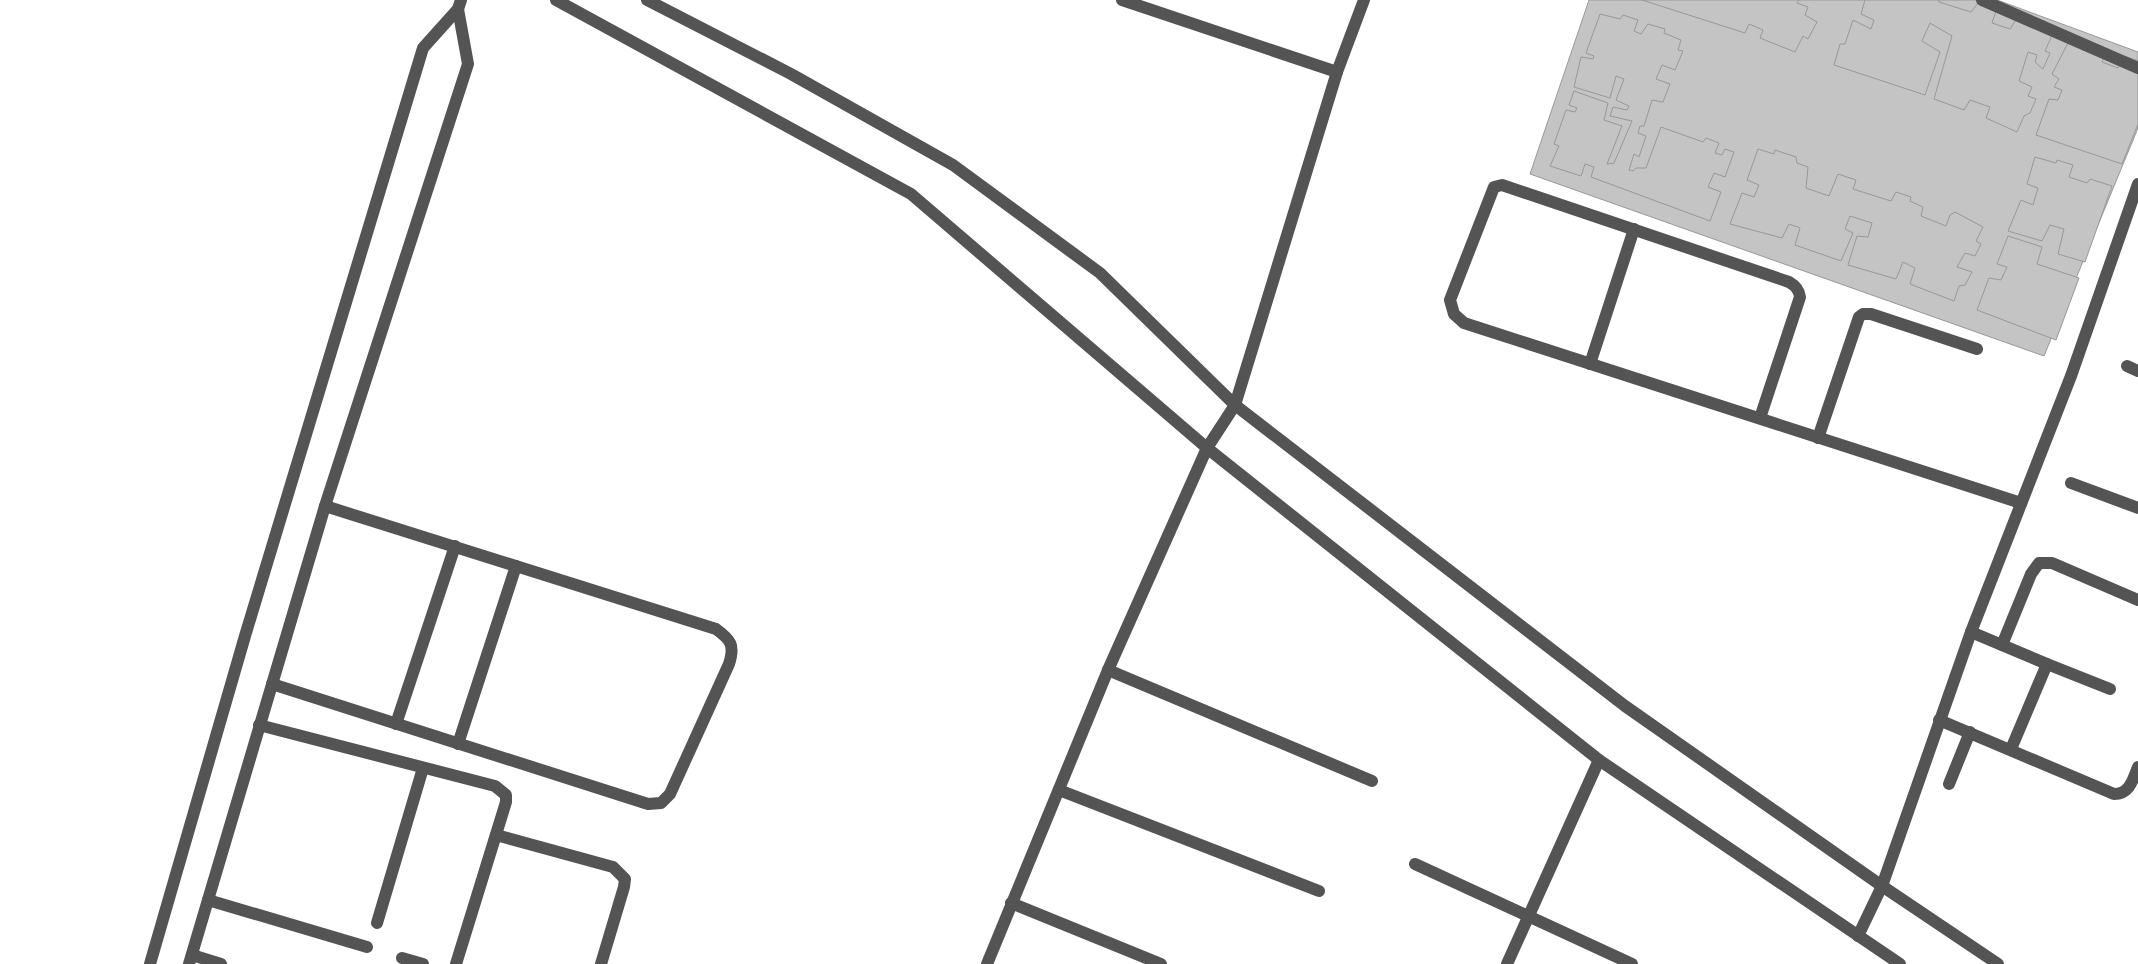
<svg xmlns="http://www.w3.org/2000/svg" width="2138" height="964" viewBox="0 0 2138 964" font-family="Karla,sans-serif">
	<style>
		.building { fill: #c4c4c4; stroke: #989898 }
		.lines { fill: none; stroke-linecap: round; stroke-linejoin: round }
		.minor { stroke: #545454; stroke-width: 12 }
	</style>
	<rect width="100%" height="100%" fill="#fff"/>
	<g class="building">
		<path d="M1589,0H1997L2138,52V128L2044,356L1530,174Z"/>
		<path d="M1642,0H1799L1797,3L1808,7L1805,15L1817,22L1808,39L1803,36L1795,52L1760,38L1763,30L1749,24L1745,33Z"/>
		<path d="M1865,0H1939V2L1971,12L1978,3L1996,11L1992,23L2010,29L2017,18L2054,31L2045,51L2050,53L2043,69L2035,62L2037,55L2028,52L2019,81L2032,87L2028,96L2036,99L2030,113L2024,116L2017,132L1986,118L1990,107L1970,100L1964,110L1934,99L1952,36L1930,23L1922,41L1940,52L1925,95L1834,65L1840,44H1845L1853,20L1871,29L1874,20L1861,14Z"/>
		<path d="M1600,14L1620,19L1623,15L1638,20L1634,31L1641,34L1648,24L1665,29L1664,33L1681,40L1678,50L1683,51L1675,70L1662,65L1656,79L1670,84L1663,102L1652,100L1644,126H1640L1638,133L1646,136L1639,157L1634,154L1629,170L1633,171L1636,168H1646L1661,127L1703,142L1706,138L1719,143L1715,153L1722,155L1725,149L1734,152L1725,177L1714,173L1708,187L1721,192L1710,221L1591,177L1594,167L1585,164L1581,176L1550,166L1559,146L1554,144L1566,110L1575,112L1577,108L1569,105L1574,91L1608,103L1604,120L1622,126L1607,164L1614,163L1632,121L1610,116L1613,107L1627,110L1629,106L1616,100L1624,79L1616,76L1610,98L1574,87L1581,57L1593,59L1594,56L1586,53Z"/>
		<path d="M2069,41L2107,51L2102,62L2118,68L2124,56L2138,61V124L2122,164L2036,135L2049,99L2058,100L2062,90L2054,87L2059,79L2052,74Z"/>
		<path d="M1758,149L1774,154L1775,150L1796,157L1797,163L1808,167L1806,188L1829,196L1838,174L1856,180L1853,189L1891,201L1896,192L1911,197L1910,201L1923,207L1921,216L1946,226L1950,215L1955,212L1983,227L1976,241L1981,244L1975,256L1965,253L1957,267L1972,272L1965,285L1959,286L1954,301L1910,284L1915,268L1903,262L1896,279L1848,265L1857,236L1868,237L1872,223L1850,216L1845,229L1853,233L1841,261L1795,245L1800,228L1789,224L1782,238L1730,224L1742,193L1754,197L1759,185L1747,180Z"/>
		<path d="M2035,157L2056,163L2057,160L2073,165L2069,177L2087,183L2090,179L2112,186L2085,262L2058,254L2064,229L2050,225L2042,241L2008,231L2021,200L2033,205L2038,188L2027,184Z"/>
		<path d="M2008,236L2042,247L2037,264L2079,278L2056,340L1977,310L1989,278L2001,280L2007,267L1997,264Z"/>
	</g>
	<g class="lines">
		<g class="minor">
			<path d="M556,0L911,194L1207,448L1599,760L1900,964"/>
			<path d="M647,0L791,74L953,165L1100,273L1235,405L1625,706L1882,886L1998,964"/>
			<path d="M1122,0L1337,72"/>
			<path d="M1982,0L2138,68"/>
			<path d="M1590,364L1634,229"/>
			<path d="M2127,366L2138,371"/>
			<path d="M1760,418L1800,297C1799,290 1796,286 1789,282L1502,185L1494,187L1450,300L1454,314L1464,323L2021,503"/>
			<path d="M1818,438L1859,317L1863,314H1871L1977,349"/>
			<path d="M2071,483L2138,508"/>
			<path d="M1971,632L2047,664L2011,749"/>
			<path d="M2002,645L2031,574L2039,563H2052L2138,600"/>
			<path d="M2047,664L2110,689"/>
			<path d="M1108,670L1372,781"/>
			<path d="M272,684L648,804L661,803L670,794L729,664C735,645 731,640 716,629L325,506"/>
			<path d="M1939,720L2114,794C2130,794 2133,779 2138,767"/>
			<path d="M396,724L455,546"/>
			<path d="M259,725L495,786L506,795V802L456,964"/>
			<path d="M458,744L516,566"/>
			<path d="M1949,784L1970,732"/>
			<path d="M1059,790L1319,891"/>
			<path d="M496,835L613,867L625,879L624,887L601,964"/>
			<path d="M1415,864L1632,964"/>
			<path d="M208,900L367,947"/>
			<path d="M1011,903L1161,964"/>
			<path d="M377,923L423,768"/>
			<path d="M1858,936L1882,886L1971,632L2071,376L2138,184"/>
			<path d="M192,955L221,964"/>
			<path d="M402,958L423,964"/>
			<path d="M150,964L245,636L423,48L458,9L461,0"/>
			<path d="M189,964L325,506L468,64L458,9"/>
			<path d="M987,964L1108,670L1207,448L1235,405L1337,72L1364,0"/>
			<path d="M1507,964L1599,760"/>
		</g>
	</g>
</svg>
